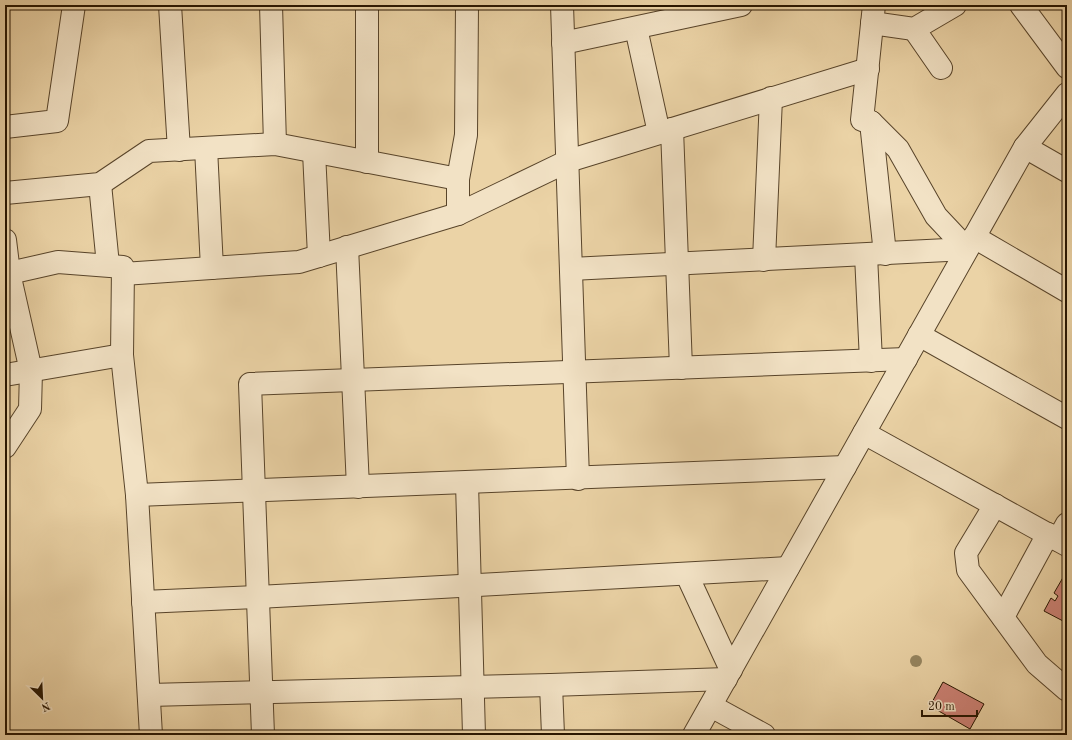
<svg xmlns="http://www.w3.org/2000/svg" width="1072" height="740" viewBox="0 0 1072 740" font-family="'Old Standard TT',serif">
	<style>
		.building { fill: #cd8276; stroke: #271500 }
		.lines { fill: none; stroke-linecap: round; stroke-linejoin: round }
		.minor-casing { stroke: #58442a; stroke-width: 24 }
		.minor { stroke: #f2e2c5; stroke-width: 22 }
		.tree { fill: #968661 }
	</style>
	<rect width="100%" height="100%" fill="#ebd3a6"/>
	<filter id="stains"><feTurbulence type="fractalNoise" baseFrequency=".005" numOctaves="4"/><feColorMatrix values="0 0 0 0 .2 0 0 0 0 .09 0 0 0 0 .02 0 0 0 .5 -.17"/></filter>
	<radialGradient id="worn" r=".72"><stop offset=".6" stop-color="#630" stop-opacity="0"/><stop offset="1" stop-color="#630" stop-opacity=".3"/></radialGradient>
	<g class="building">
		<path d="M1065,574L1067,575V614L1063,621L1044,611L1051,598L1055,601L1058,596L1054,593Z"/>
		<path d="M943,682L984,704L970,729L930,706Z"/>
	</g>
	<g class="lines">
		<defs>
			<g id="minor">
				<path d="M170,5L179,150"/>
				<path d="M271,5L275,144"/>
				<path d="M562,5L578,479"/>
				<path d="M874,5L862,120L871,122L898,149L936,216L967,249"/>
				<path d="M1021,5L1067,67"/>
				<path d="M872,23L914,29L955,5"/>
				<path d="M636,28L659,133"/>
				<path d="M914,29L941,68"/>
				<path d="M563,43L741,5"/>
				<path d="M871,122L885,254"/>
				<path d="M5,127L57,121L74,5"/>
				<path d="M672,129L681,368"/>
				<path d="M1025,147L1067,171"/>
				<path d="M206,148L212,268"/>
				<path d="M314,152L319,256"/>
				<path d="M367,162V5"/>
				<path d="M100,184L108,265"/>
				<path d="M5,193L100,184L149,151L275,144L458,179"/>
				<path d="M458,214V179L466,135L467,5"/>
				<path d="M974,237L1067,291"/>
				<path d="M5,240L9,273L31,371L30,409L5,447"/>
				<path d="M347,247L358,487"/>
				<path d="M866,255L871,361"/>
				<path d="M764,260L771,98"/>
				<path d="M571,269L967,249"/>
				<path d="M5,274L58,262L123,267L122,355L137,495L151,735"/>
				<path d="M123,274L299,262L458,214L568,161L868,69"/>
				<path d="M919,335L1067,418"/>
				<path d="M5,375L122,355"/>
				<path d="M864,433L1067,545"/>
				<path d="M467,483L474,735"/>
				<path d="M137,495L845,467"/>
				<path d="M995,505L966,553L968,570L1037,664L1067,690"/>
				<path d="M1058,540L1067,524"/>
				<path d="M687,575L731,670"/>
				<path d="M143,602L258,597L788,568"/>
				<path d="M1003,617L1048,534"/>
				<path d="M551,685L553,735"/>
				<path d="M149,695L551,685L726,679"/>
				<path d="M711,706L764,735"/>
				<path d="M263,735L250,384L906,359"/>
				<path d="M694,735L1025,147L1067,94"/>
			</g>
		</defs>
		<use href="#minor" class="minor-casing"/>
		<use href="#minor" class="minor"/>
	</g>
	<circle class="tree" cx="916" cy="661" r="6"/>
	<rect width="1072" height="740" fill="none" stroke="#ebd3a6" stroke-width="20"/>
	<rect x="6" y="6" width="1060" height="728" fill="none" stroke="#271500" stroke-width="2"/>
	<rect x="10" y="10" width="1052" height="720" fill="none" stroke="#271500"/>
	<g transform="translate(42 698) rotate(156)" stroke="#f2e2c5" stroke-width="3" paint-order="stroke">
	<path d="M0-3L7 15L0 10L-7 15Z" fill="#271500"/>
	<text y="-6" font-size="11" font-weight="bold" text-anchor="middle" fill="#271500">N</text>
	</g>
	<path d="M922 710v6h55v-6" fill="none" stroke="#271500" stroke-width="2"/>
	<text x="928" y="710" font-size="12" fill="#271500" stroke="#f2e2c5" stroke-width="3" paint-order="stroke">20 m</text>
	<rect width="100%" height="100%" filter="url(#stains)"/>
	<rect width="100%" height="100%" fill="url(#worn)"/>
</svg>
